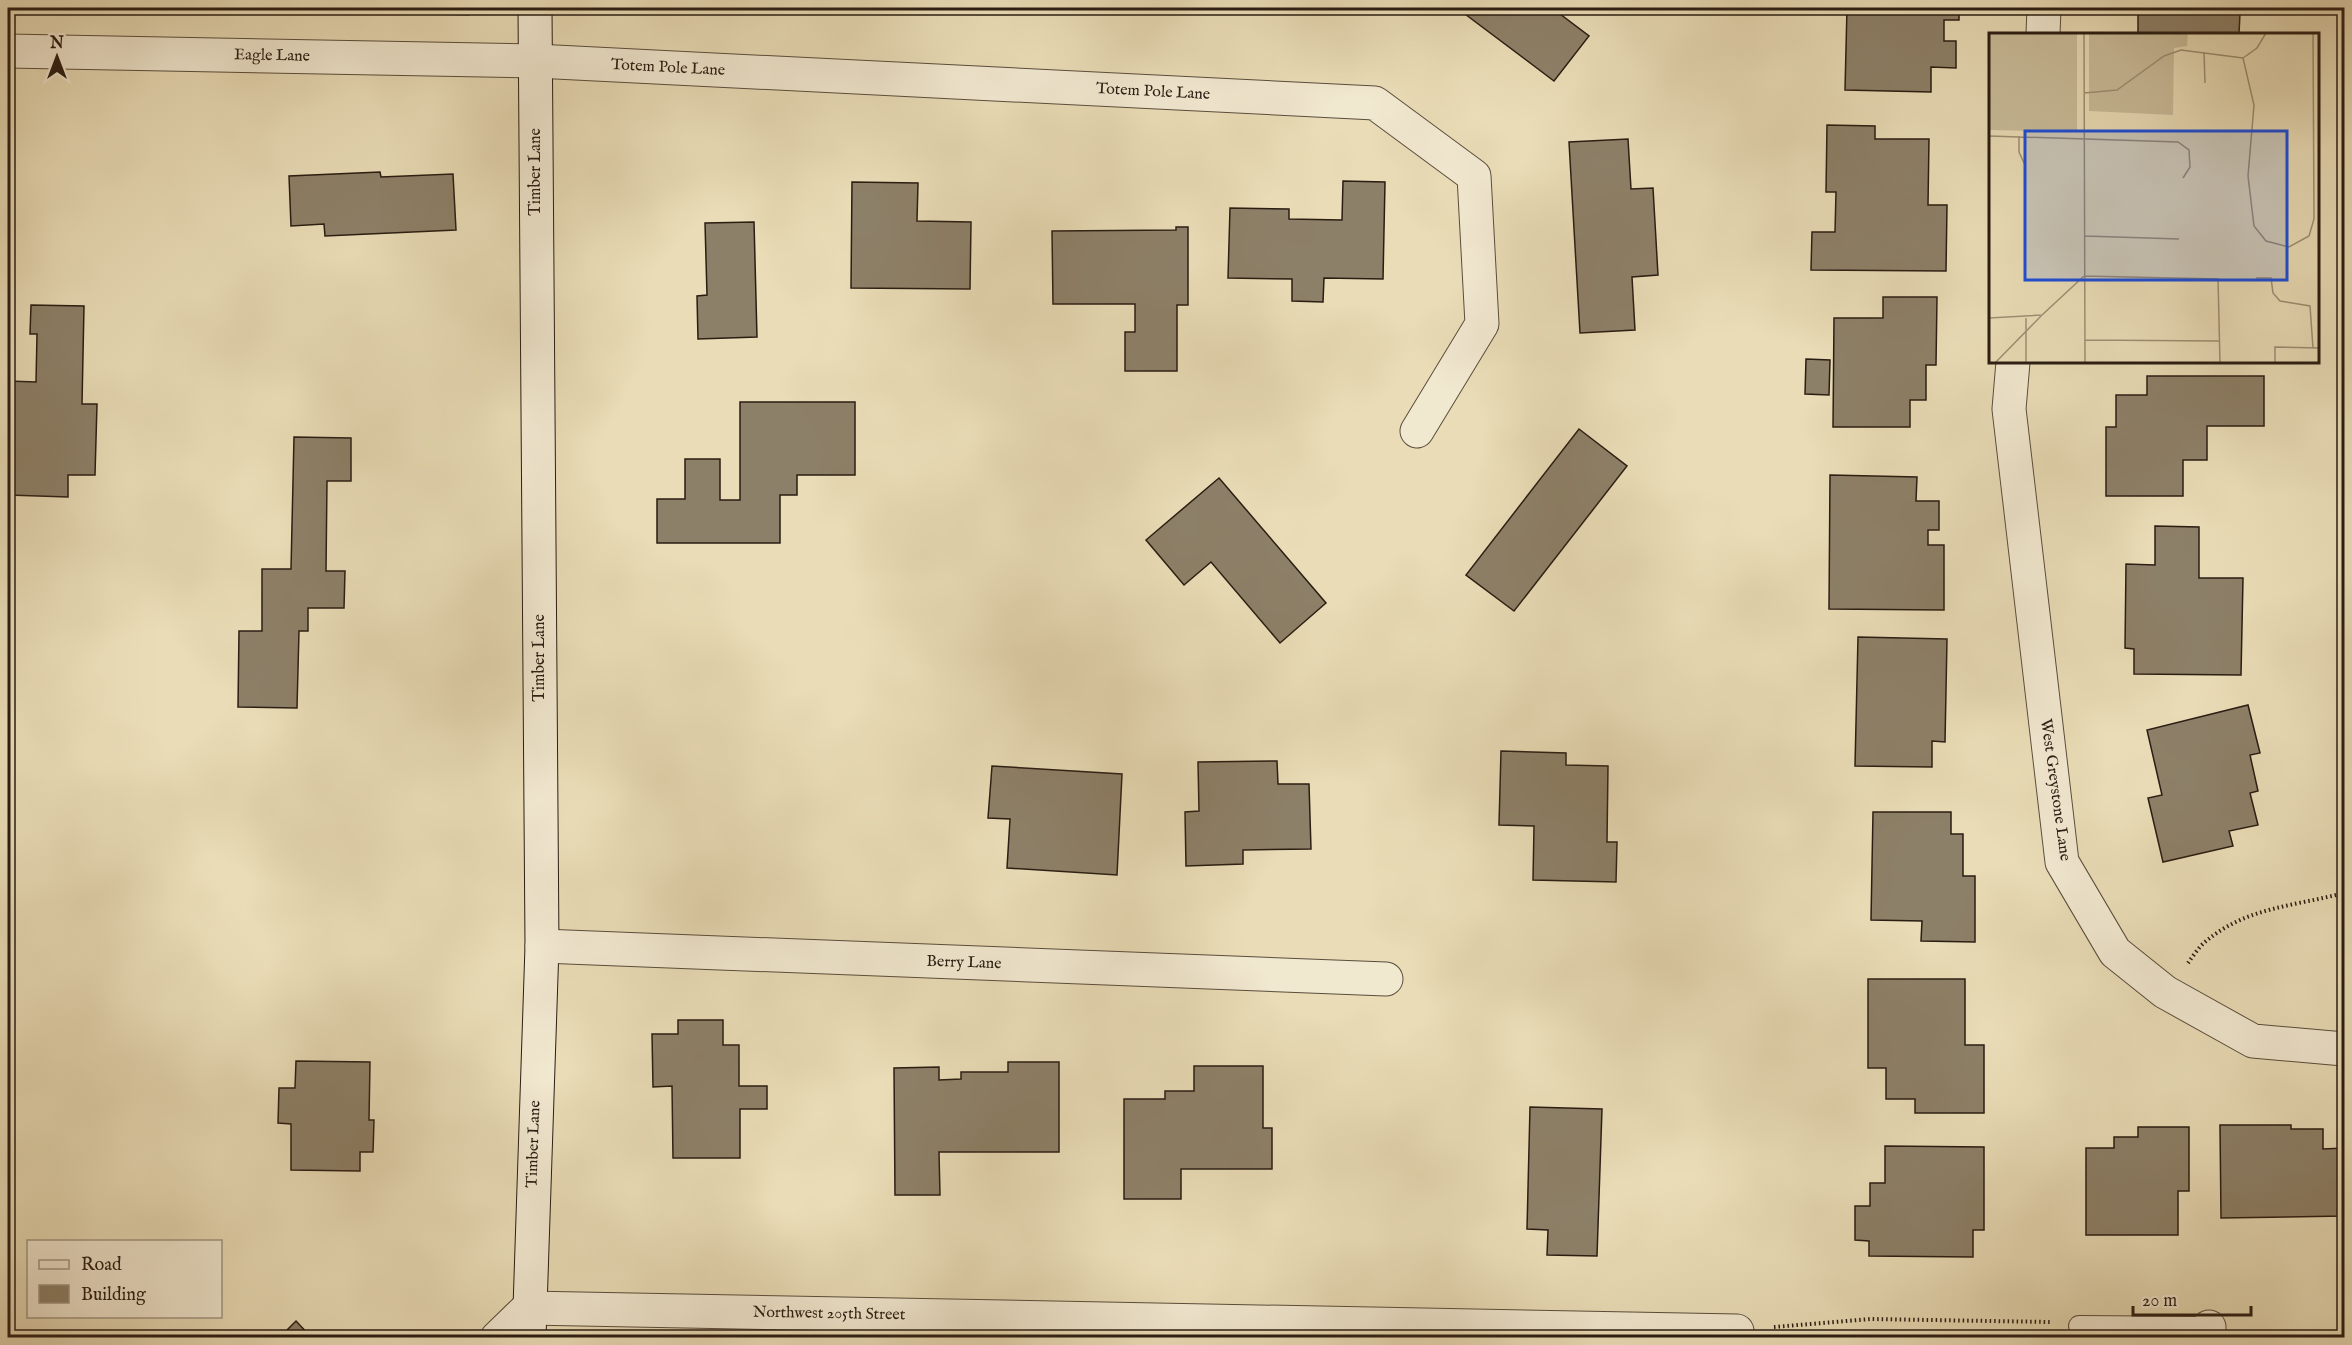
<svg xmlns="http://www.w3.org/2000/svg" width="2352" height="1345" viewBox="0 0 2352 1345" font-family="'IM FELL English',serif">
	<style>
		.green { fill: #c9bc9a; stroke: #7a6c56; stroke-width: 1.5 }
		.building { fill: #8d8068; stroke: #2a1d13; stroke-width: 1.5 }
		.lines { fill: none; stroke-linecap: round; stroke-linejoin: round }
		.lane-casing { stroke: #5a4d3c; stroke-width: 22 }
		.street-casing { stroke: #5a4d3c; stroke-width: 35 }
		.secondary-casing { stroke: #2a1d13; stroke-width: 35 }
		.path { stroke: #2a1d13; stroke-width: 4; stroke-dasharray: 1.5 3; stroke-linecap: butt }
		.lane { stroke: #f1e8d0; stroke-width: 20 }
		.street { stroke: #f1e8d0; stroke-width: 33 }
		.secondary { stroke: #f1e8d0; stroke-width: 33 }
		.labels { text-anchor: middle; dominant-baseline: central; stroke-width: 5; stroke-linejoin: round; paint-order: stroke }
		.street-label { font-size: 16px; fill: #2a1d13; stroke: #f1e8d0 }
		.inset-road { fill: none; stroke: #9d9075; stroke-width: 1.5 }
		.view { fill: #1d4ed8; fill-opacity: 0.15; stroke: #1d4ed8; stroke-width: 3 }
		.inset-edge { fill: none; stroke: #2a1d13; stroke-width: 3 }
	</style>
	<rect width="100%" height="100%" fill="#e9dcb6"/>
	<filter id="stains"><feTurbulence type="fractalNoise" baseFrequency=".00333" numOctaves="4"/><feColorMatrix values="0 0 0 0 .2 0 0 0 0 .09 0 0 0 0 .02 0 0 0 .5 -.17"/></filter>
	<radialGradient id="worn" r=".72"><stop offset=".6" stop-color="#630" stop-opacity="0"/><stop offset="1" stop-color="#630" stop-opacity=".3"/></radialGradient>
	<path class="green" d="M206,8H468L469,15Z"/>
	<g class="building">
		<path d="M1457,8H1552L1589,36L1554,81Z"/>
		<path d="M1847,8H1959V20H1944V41H1956V68L1931,67V92L1845,90Z"/>
		<path d="M2138,8H2188V13H2240L2239,34H2138Z"/>
		<path d="M1827,125L1875,126V139H1929L1928,205H1947L1946,271L1811,270L1812,232H1835L1836,192H1826Z"/>
		<path d="M1628,139L1631,189L1653,188L1658,275L1632,277L1635,330L1580,333L1569,142Z"/>
		<path d="M380,172L381,177L453,174L456,230L325,236L324,224L291,226L289,176Z"/>
		<path d="M1343,181L1385,182L1383,279L1324,278L1323,302L1292,301V279L1228,278L1230,208L1289,209V219L1342,220Z"/>
		<path d="M852,182L918,183L917,221L971,222L970,289L851,288Z"/>
		<path d="M754,222L757,337L698,339L697,296L707,295L705,223Z"/>
		<path d="M1176,227H1188V305H1177V371H1125V332H1135V304H1053L1052,231L1176,230Z"/>
		<path d="M1883,297H1937L1936,365H1926V400H1910V427H1833L1834,318H1883Z"/>
		<path d="M31,305L84,306L82,404H97L95,475H68V497L8,495V381L36,382L37,334H30Z"/>
		<path d="M1806,359L1830,360L1829,395L1805,394Z"/>
		<path d="M2147,376H2264V426H2207V460H2183V496H2106V427H2116V395H2147Z"/>
		<path d="M740,402H855V475H797V495H780V543H657V499H685V459H720V500H740Z"/>
		<path d="M1579,429L1627,466L1514,611L1466,575Z"/>
		<path d="M294,437L351,438V481H327L326,571H345L344,608H308V631H299L297,708L238,707L239,631H262V569H291Z"/>
		<path d="M1830,475L1917,477L1916,501H1939V530H1928V545H1944V610L1829,609Z"/>
		<path d="M1219,478L1326,603L1280,643L1211,562L1184,585L1146,540Z"/>
		<path d="M2155,526L2199,527V578H2243L2241,675L2134,674V649L2125,648L2126,564L2155,565Z"/>
		<path d="M1858,637L1947,639L1945,742L1932,741V767L1855,766Z"/>
		<path d="M2248,705L2260,753L2250,755L2258,791L2250,793L2258,825L2229,831L2233,846L2163,862L2148,798L2162,795L2147,730Z"/>
		<path d="M1501,751L1566,753V765L1608,766L1607,842H1617L1616,882L1533,880L1534,826L1499,825Z"/>
		<path d="M1277,761L1278,784H1309L1311,849L1243,850V864L1186,866L1185,812L1199,811L1198,762Z"/>
		<path d="M992,766L1122,774L1117,875L1007,868L1010,819L988,818Z"/>
		<path d="M1873,812H1951V834H1963V876H1975V942L1921,941L1922,921L1871,920Z"/>
		<path d="M1868,979H1965V1045H1984V1113H1915V1099H1886V1068H1868Z"/>
		<path d="M678,1020H723V1045H739V1086H767V1109H740V1158H673L672,1086L653,1087L652,1034H678Z"/>
		<path d="M296,1061L370,1062L369,1120H374L373,1152H360V1171L291,1170V1124L278,1123L279,1088H295Z"/>
		<path d="M1008,1062H1059V1152H939L940,1195H895L894,1068L939,1067V1080L961,1079V1072H1008Z"/>
		<path d="M1194,1066H1263V1128H1272V1169H1181V1199H1124V1099H1165V1091H1194Z"/>
		<path d="M1530,1107L1602,1109L1597,1256L1547,1255L1548,1230L1527,1229Z"/>
		<path d="M2220,1125H2291V1129H2323V1149L2344,1148V1216L2221,1218Z"/>
		<path d="M2138,1127H2189V1191H2178V1235H2086V1148H2114V1137H2138Z"/>
		<path d="M1885,1146L1984,1147V1230H1973V1257L1869,1256V1241L1855,1240V1206H1870V1183H1885Z"/>
		<path d="M296,1321L312,1338H279Z"/>
		<rect x="614" y="1335" width="47" height="3"/>
	</g>
	<g class="lines">
		<defs>
			<path id="lane" d="M2079,1326L2209,1327"/>
			<g id="street">
				<path d="M2043,34L2044,8"/>
				<path d="M8,51L536,61L1375,103L1474,176L1482,324L1417,431"/>
				<path d="M2013,362L2009,409L2062,862L2115,952L2165,992L2253,1041L2344,1049"/>
				<path d="M542,946L1386,979"/>
				<path d="M2209,1327V1338"/>
				<path d="M497,1338L528,1308L1737,1331V1338"/>
			</g>
			<path id="secondary" d="M529,1338L542,946L535,8"/>
		</defs>
		<use href="#lane" class="lane-casing"/>
		<use href="#street" class="street-casing"/>
		<use href="#secondary" class="secondary-casing"/>
		<g class="path">
			<path d="M2188,963C2193,956 2199,947 2205,942C2246,907 2295,906 2344,893"/>
			<path d="M1774,1327L1870,1319L2051,1322"/>
		</g>
		<use href="#lane" class="lane"/>
		<use href="#street" class="street"/>
		<use href="#secondary" class="secondary"/>
	</g>
	<g class="labels">
		<g class="street-label">
			<text transform="translate(272 56) rotate(1)">Eagle Lane</text>
			<text transform="translate(668 68) rotate(3)">Totem Pole Lane</text>
			<text transform="translate(1153 92) rotate(3)">Totem Pole Lane</text>
			<text transform="translate(536 172) rotate(-90)">Timber Lane</text>
			<text transform="translate(540 658) rotate(-90)">Timber Lane</text>
			<text transform="translate(2055 790) rotate(82)">West Greystone Lane</text>
			<text transform="translate(964 963) rotate(2)">Berry Lane</text>
			<text transform="translate(534 1144) rotate(-88)">Timber Lane</text>
			<text transform="translate(829 1314) rotate(1)">Northwest 205th Street</text>
		</g>
	</g>
	<g transform="translate(1989 33)">
		<rect width="330" height="330" fill="#e9dcb6"/>
		<path d="M0,0H88V99L0,97ZM100,0H199L198,13L185,15L184,82L100,78Z" fill="#c9bc9a"/>
		<path class="inset-road" d="M95,0L96,330M215,19L216,50M254,25L265,72L259,143L265,193L277,208L300,214L320,203L325,186L324,0M254,25L268,15L277,0M95,60L128,57L175,23L192,17L254,25M0,103L189,109L200,117L201,134L194,145M30,103V119L36,132M96,203L190,206M95,243L229,246L231,330M267,245H282L284,260L291,268L321,273L324,315M0,285L53,282L95,243M37,285V330M96,307L230,308M6,330L53,282M286,330V314L330,315"/>
		<path class="view" d="M36,98H298V247H36Z"/>
		<rect width="330" height="330" class="inset-edge"/>
	</g>
	<rect width="2352" height="1345" fill="none" stroke="#e9dcb6" stroke-width="30"/>
	<rect x="9" y="9" width="2334" height="1327" fill="none" stroke="#2a1d13" stroke-width="3"/>
	<rect x="15" y="15" width="2322" height="1315" fill="none" stroke="#2a1d13" stroke-width="1.5"/>
	<rect x="27" y="1240" width="195" height="78" fill="#f1e8d0" stroke="#a19784" stroke-width="1.5"/>
	<rect x="39" y="1260" width="30" height="9" fill="#f1e8d0" stroke="#a19784" stroke-width="1.5"/>
	<text x="81" y="1270" font-size="18" fill="#2a1d13">Road</text>
	<rect x="39" y="1285" width="30" height="18" fill="#8d8068" stroke="#a19784" stroke-width="1.5"/>
	<text x="81" y="1300" font-size="18" fill="#2a1d13">Building</text>
	<g transform="translate(57 57)" stroke="#f1e8d0" stroke-width="4.5" paint-order="stroke">
	<path d="M0-4.5L10 22L0 15L-10 22Z" fill="#2a1d13"/>
	<text y="-9" font-size="16" font-weight="bold" text-anchor="middle" fill="#2a1d13">N</text>
	</g>
	<path d="M2133 1306v9h118v-9" fill="none" stroke="#2a1d13" stroke-width="3"/>
	<text x="2142" y="1306" font-size="18" fill="#2a1d13" stroke="#f1e8d0" stroke-width="4.5" paint-order="stroke">20 m</text>
	<rect width="100%" height="100%" filter="url(#stains)"/>
	<rect width="100%" height="100%" fill="url(#worn)"/>
</svg>
